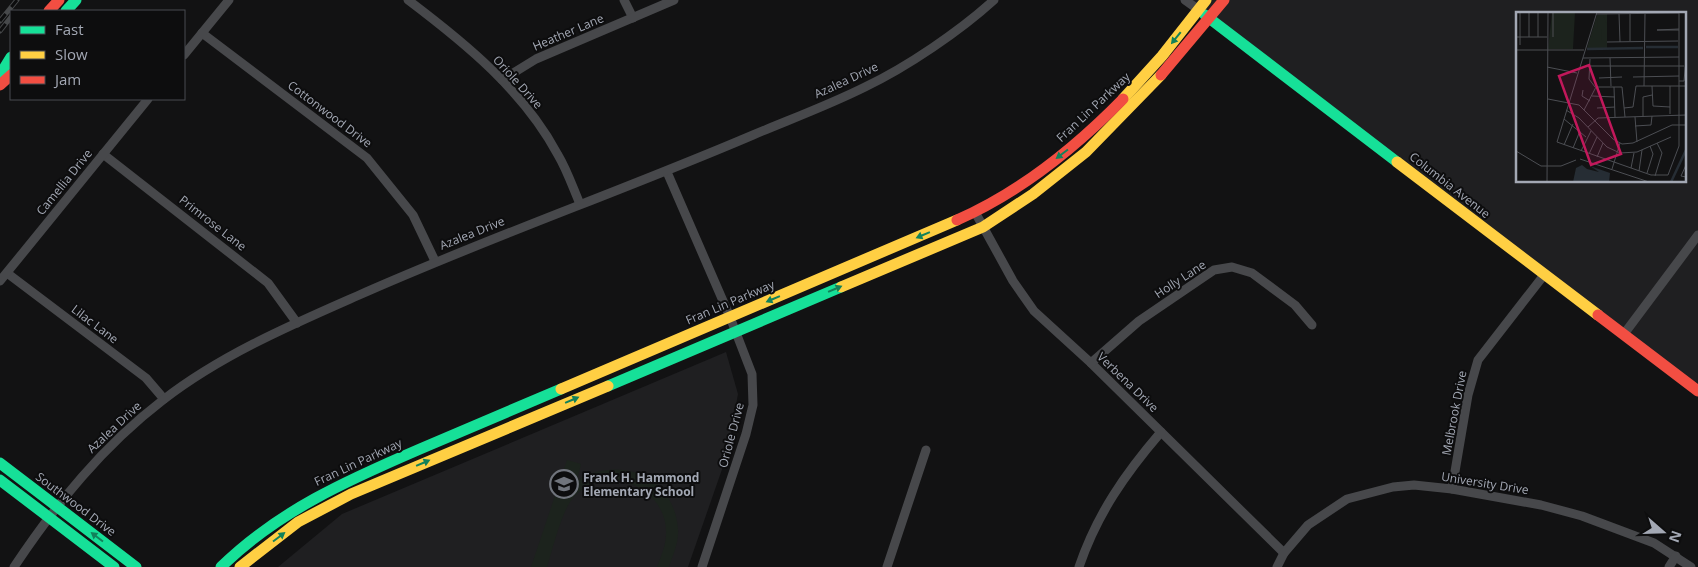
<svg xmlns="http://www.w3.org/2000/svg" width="1698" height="567" viewBox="0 0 1698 567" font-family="'Open Sans',sans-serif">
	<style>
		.built { fill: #1f1f21; fill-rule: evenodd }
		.garden { fill: #1c231d }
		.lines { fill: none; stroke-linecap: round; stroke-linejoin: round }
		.street { stroke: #47484b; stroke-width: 9 }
		.fast { stroke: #16e098; stroke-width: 11 }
		.slow { stroke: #ffcf43; stroke-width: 11 }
		.jam { stroke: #f24e42; stroke-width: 11 }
		.rail-casing { stroke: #47494b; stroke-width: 5 }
		.rail { stroke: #0d0d0e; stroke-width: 3; stroke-dasharray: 9; stroke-linecap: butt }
		.oneway { fill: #12815a }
		.labels { text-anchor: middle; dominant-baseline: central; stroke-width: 4; stroke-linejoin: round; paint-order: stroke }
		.street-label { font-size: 12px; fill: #a3a8b4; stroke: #0d0d0e }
		.poi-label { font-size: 12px; font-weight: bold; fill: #a3a8b4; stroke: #0d0d0e; text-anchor: start }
		.inset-river { fill: none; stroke: #262d34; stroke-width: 2.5 }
		.inset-road { fill: none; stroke: #4c4e53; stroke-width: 1 }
		.view { fill: #c2185b; fill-opacity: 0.15; stroke: #c2185b; stroke-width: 2.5 }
		.inset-edge { fill: none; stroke: #a3a8b4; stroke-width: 2.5 }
	</style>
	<rect width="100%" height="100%" fill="#121213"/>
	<g class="built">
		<path d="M1185,0H1698V388ZM1517,14H1684V181H1517Z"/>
		<path d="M726,352L738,394L727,455L688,567H278L342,514Z"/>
	</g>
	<path class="garden" d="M567,460L581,464L577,480C621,455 674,476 678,529C679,543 673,555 669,567H657C661,556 666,545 666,534C668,484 599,460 570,502C560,518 553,548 547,567H531Z"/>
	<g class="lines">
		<g class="street">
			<path d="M408,0C465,43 524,91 558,155C567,170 573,188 580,204"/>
			<path d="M624,0L633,18"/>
			<path d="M1185,0L1199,10"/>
			<path d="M202,33L367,158L413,215L435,261"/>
			<path d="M184,55L229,0"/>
			<path d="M502,80L536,59L674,0"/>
			<path d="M103,154L268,283L297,323"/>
			<path d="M667,172L730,317L752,374L753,405L746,434L702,567"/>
			<path d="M975,212L1013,281L1034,311L1091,363L1284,553"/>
			<path d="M7,273L146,378L164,399"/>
			<path d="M0,281L148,99"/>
			<path d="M1624,334L1698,235"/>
			<path d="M1091,363L1139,321L1214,270L1232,267L1252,273L1295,305L1312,325"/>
			<path d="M1452,489L1468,395L1478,360L1544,275"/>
			<path d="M14,567C56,504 103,446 163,400C221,355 291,325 357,296C487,238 622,191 753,135C791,119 829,105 865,87C907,67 960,31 994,0"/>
			<path d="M887,567L926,450"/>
			<path d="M1079,567C1097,514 1125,474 1161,432"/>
			<path d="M1277,567L1284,553L1308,525L1347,499L1393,487L1414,485L1452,489L1541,505L1582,516L1654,543L1691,567"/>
			<path d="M1669,567L1676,556"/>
		</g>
		<g class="fast">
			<path d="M66,11L76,0"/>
			<path d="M1205,15L1397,162"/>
			<path d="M0,75L11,57"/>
			<path d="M608,386L841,287"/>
			<path d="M0,463L136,567"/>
			<path d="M0,480L114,567"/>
			<path d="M221,567C278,511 348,480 420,449C467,429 514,409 561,389"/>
		</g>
		<g class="slow">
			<path d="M1123,99L1162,56L1206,0"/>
			<path d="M1397,162L1598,315"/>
			<path d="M841,287L983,227L1033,194L1086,152L1161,75"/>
			<path d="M561,389L957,220"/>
			<path d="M240,567L298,522L351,494L608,386"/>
		</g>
		<g class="jam">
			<path d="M49,11L59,0"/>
			<path d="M1161,75L1224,0"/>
			<path d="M0,85L11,75"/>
			<path d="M957,220C1021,192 1075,148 1123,99"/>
			<path d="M1598,315L1698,391"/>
		</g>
		<defs>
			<g id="rail">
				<path d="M0,21L17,0"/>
				<path d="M0,31L11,17"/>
			</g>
		</defs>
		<use href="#rail" class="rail-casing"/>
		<use href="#rail" class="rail"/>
	</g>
	<defs><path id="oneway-solid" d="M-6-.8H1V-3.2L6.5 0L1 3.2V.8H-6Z" transform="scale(1.25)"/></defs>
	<g class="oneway">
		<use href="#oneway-solid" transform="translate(1176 38) rotate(129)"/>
		<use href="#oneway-solid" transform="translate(1062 154) rotate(143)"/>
		<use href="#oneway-solid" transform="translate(923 235) rotate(157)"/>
		<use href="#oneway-solid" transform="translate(835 289) rotate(-23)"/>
		<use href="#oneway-solid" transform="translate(773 299) rotate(157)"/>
		<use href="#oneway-solid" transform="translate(572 400) rotate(-23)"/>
		<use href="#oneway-solid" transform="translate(423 463) rotate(-23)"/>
		<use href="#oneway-solid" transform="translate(97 537) rotate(-143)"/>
		<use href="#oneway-solid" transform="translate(279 537) rotate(-37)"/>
	</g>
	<defs>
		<symbol id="school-ring" viewBox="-11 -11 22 22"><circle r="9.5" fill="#0d0d0e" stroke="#70747c" stroke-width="1.5"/><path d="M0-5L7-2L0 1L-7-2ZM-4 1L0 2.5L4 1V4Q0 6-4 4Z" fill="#70747c"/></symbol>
	</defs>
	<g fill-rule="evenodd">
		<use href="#school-ring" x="548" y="468" width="32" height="32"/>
	</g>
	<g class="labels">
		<g class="street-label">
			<text transform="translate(568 32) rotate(-23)">Heather Lane</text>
			<text transform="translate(846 80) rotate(-25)">Azalea Drive</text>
			<text transform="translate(518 82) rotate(48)">Oriole Drive</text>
			<text transform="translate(1093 107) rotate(-43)">Fran Lin Parkway</text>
			<text transform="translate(330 114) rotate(37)">Cottonwood Drive</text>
			<text transform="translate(64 182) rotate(-51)">Camellia Drive</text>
			<text transform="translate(1450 185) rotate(38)">Columbia Avenue</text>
			<text transform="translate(213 223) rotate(38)">Primrose Lane</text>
			<text transform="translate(472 233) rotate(-22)">Azalea Drive</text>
			<text transform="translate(1180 279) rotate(-33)">Holly Lane</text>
			<text transform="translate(730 302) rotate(-23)">Fran Lin Parkway</text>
			<text transform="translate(95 324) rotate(37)">Lilac Lane</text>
			<text transform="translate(1128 382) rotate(44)">Verbena Drive</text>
			<text transform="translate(1454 413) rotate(-79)">Melbrook Drive</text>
			<text transform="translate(114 427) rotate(-43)">Azalea Drive</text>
			<text transform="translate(731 435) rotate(-75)">Oriole Drive</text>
			<text transform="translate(358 462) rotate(-25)">Fran Lin Parkway</text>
			<text transform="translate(1485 483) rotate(9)">University Drive</text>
			<text transform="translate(76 504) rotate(37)">Southwood Drive</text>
		</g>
		<g class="poi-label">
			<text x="583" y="477">Frank H. Hammond<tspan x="583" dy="14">Elementary School</tspan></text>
		</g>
	</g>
	<g transform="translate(1516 12)">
		<rect width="170" height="170" fill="#121213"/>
		<path d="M36,0H59L57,37H32ZM91,2V36H71L81,3Z" fill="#1c231d"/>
		<path d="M82,3H87L91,13V28H85L86,17H81Z" fill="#1c231d"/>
		<path d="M66,153L71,157L83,160L74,154L94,161L93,170H57L60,156Z" fill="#262d34"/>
		<path class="inset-river" d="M130,35H162M71,37L127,36M155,170L170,138"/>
		<path class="inset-road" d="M37,0V25M80,2L163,1M103,2L104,30M114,2V29M163,18H141L163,17M0,25H31M13,25V0M22,25V0M91,30L162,29M4,33V0M0,38H68M67,46L163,45M94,46L95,74M74,47L73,67L79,75M72,54H168M31,55L61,61M117,65L163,64M83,66L106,65M163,69H168L170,47M128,74L129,2M136,74L137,94L154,95M154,74V102M80,75H106L109,105M98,75L99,105M67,78L66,84L74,89M76,84L99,85M32,87L63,93L97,127L106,132L117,131L156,113H170M81,96L99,95M108,96L117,95L120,74H170M50,98L63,106L91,135L104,141L121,140L155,125M68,98L80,75M119,105L121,130M127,105V85L136,83M48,107L70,125M119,114L135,113L136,104M72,115L82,106L170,103M41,130L135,163H152L163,134V0M41,130L81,0M48,133L57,112M57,136L64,119M0,139L25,154H45L60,148M65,139L75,119M73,142L81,125M81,145L87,131M64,147L133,170M170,153L165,164L170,165M115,156L118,141M96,157L104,131M123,159L126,138M131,161L137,142L134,134M139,164L146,141L141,131M31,170L32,0"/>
		<path class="view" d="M73,53L105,142L75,153L43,64Z"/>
		<rect width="170" height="170" class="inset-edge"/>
	</g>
	<rect x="10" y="10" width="175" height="90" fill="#0d0d0e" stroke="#494b50"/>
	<rect x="20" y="26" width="25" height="8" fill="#16e098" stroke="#494b50"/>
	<text x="55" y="35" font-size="15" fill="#a3a8b4">Fast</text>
	<rect x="20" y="51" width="25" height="8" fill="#ffcf43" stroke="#494b50"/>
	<text x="55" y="60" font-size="15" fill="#a3a8b4">Slow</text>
	<rect x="20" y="76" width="25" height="8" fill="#f24e42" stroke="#494b50"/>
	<text x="55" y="85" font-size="15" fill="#a3a8b4">Jam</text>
	<g transform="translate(1663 532) rotate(110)" stroke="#0d0d0e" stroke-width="4" paint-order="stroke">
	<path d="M0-4L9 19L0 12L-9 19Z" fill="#a3a8b4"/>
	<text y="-8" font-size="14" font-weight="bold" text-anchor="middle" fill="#a3a8b4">N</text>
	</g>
</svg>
